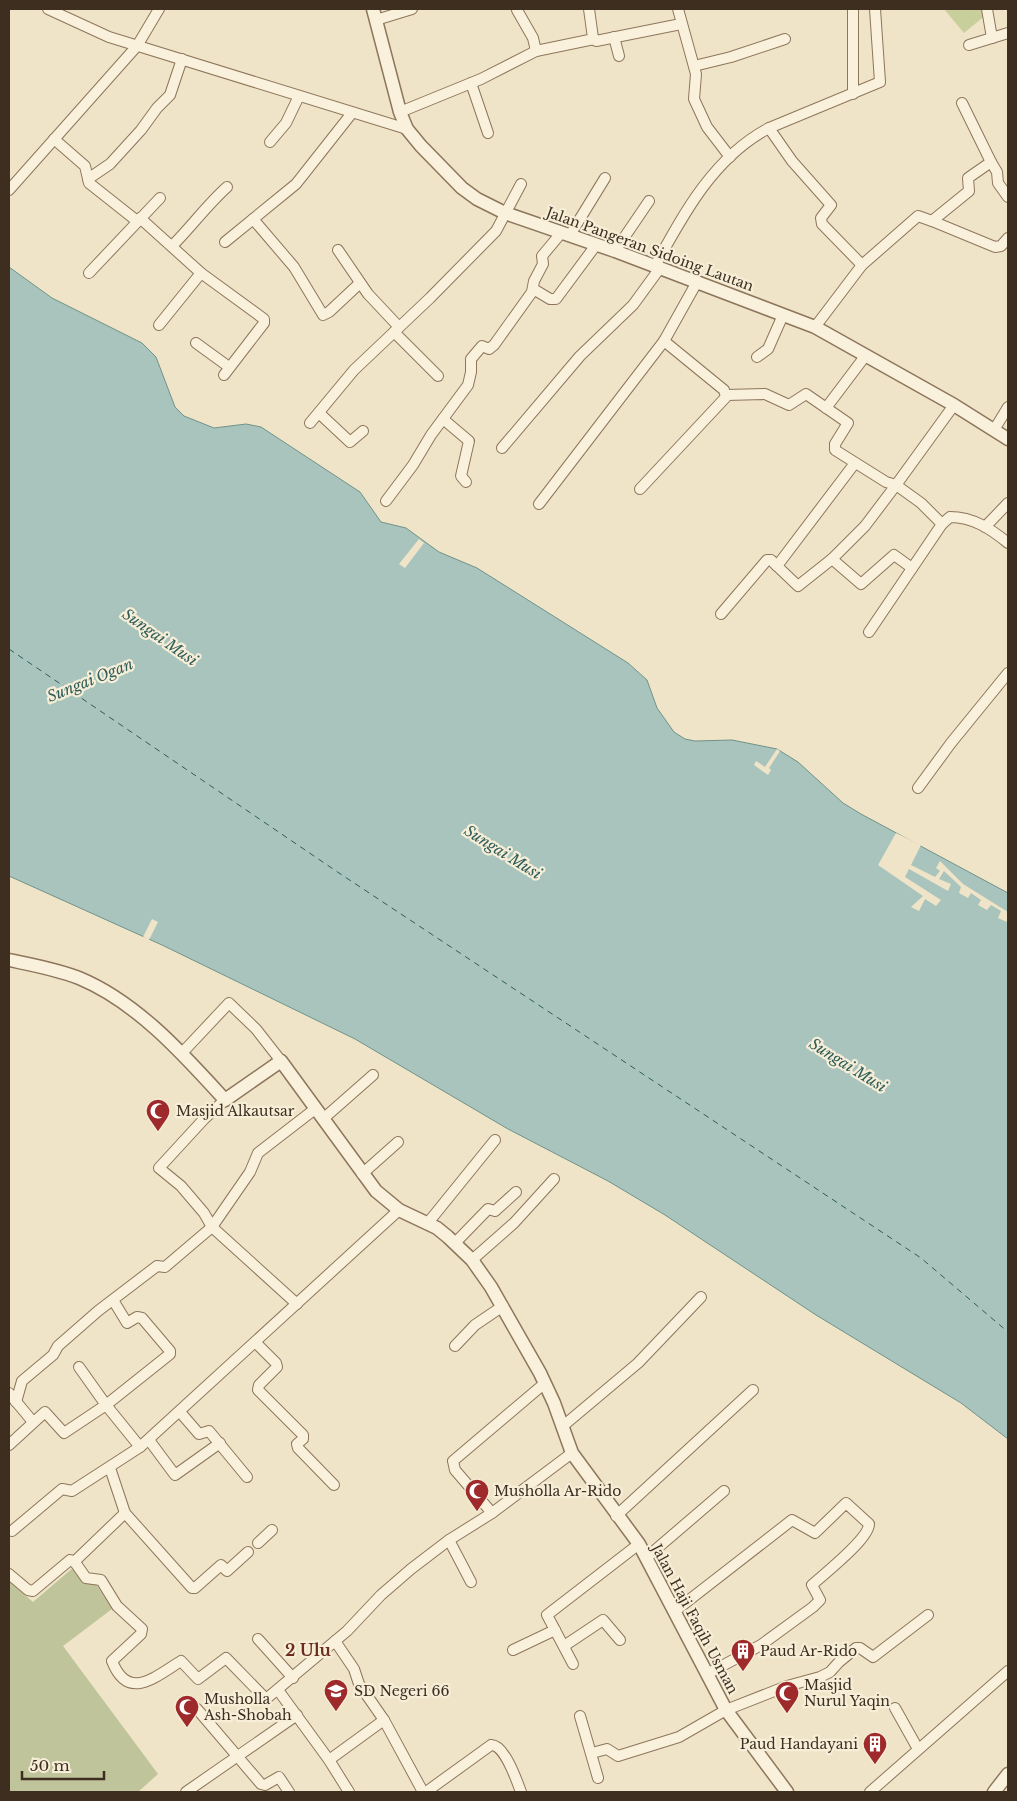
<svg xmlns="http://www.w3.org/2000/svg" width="1017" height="1801" viewBox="0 0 1017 1801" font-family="'Libre Baskerville',serif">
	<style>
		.green { fill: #c9cf9b }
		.cemetery { fill: #bfc49a }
		.water { fill: #a9c4bc; stroke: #6f938a }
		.pier { fill: #f0e4c8 }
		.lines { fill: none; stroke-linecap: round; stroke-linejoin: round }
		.ferry { stroke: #2f5d5a; stroke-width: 1; stroke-dasharray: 6 5; stroke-linecap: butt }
		.minor-casing { stroke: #8d765c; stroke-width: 12 }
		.tertiary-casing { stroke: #8d765c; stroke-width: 15 }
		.minor { stroke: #faf1dc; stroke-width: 10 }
		.tertiary { stroke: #faf1dc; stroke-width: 12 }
		.labels { text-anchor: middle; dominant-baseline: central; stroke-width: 4.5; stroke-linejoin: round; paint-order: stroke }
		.street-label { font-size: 14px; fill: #3d2e20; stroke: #f7eed8 }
		.poi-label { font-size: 14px; fill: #3d2e20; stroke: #f7eed8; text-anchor: start }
		.water-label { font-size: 15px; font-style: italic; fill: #2f5d5a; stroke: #f7eed8 }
		.quarter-label { font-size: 16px; font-weight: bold; fill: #6b2e1e; stroke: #f7eed8 }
	</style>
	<rect width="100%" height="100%" fill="#f0e4c8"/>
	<path class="green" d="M944,9H993L964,33Z"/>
	<path class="cemetery" d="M81,1561L112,1609L63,1646L158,1774L138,1792H9V1581L33,1602Z"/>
	<path class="water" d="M9,267L52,298L142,343L156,357L175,407L184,416L214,428L246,424L261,427L360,492L381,522L406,528L439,552L477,568L628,663L647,680L657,708L674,732L685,739L695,741L732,740L777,749L798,762L843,803L861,814L1008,893V1439L961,1403L816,1315L665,1215L608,1181L508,1129L355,1039L162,945L9,876Z"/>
	<g class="pier">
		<path d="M419,539L424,543L405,568L399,564Z"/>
		<path d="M777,749L780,751L769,768L771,770L768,775L754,765L756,761L765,767Z"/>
		<path d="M896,833L921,845L911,865L935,877L940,871L936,868L940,861L963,884L1008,912L1007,922L998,918L1001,911L991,905L987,910L978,905L981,900L971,893L968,898L959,893L961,887L944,871L939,879L951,884L948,891L909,869L905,877L941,900L936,906L925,899L919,911L911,907L923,896L878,865Z"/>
		<path d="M152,919L158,922L149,940L143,937Z"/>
	</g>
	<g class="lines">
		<path class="ferry" d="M9,649L339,873L921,1258L1008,1332"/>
		<defs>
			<g id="minor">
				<path d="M48,9L109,37L407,129"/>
				<path d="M589,9L593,38L596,41L681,24"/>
				<path d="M678,9L696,74L694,99L707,127L730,157"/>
				<path d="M853,9V94"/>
				<path d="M987,9L992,38"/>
				<path d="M517,10L533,38L536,51"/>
				<path d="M376,20L412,9"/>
				<path d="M614,37L619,56"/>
				<path d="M969,45L1008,33"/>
				<path d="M694,66L731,57L785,39"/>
				<path d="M471,83L488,133"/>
				<path d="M400,112L481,79L536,51L594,39"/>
				<path d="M769,128L792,161L831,205L821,218L822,224L862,265"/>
				<path d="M54,139L85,166L89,183L137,221"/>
				<path d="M270,142L286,123L299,96"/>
				<path d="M991,162L997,172L998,183L1008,197"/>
				<path d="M88,179L110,164L141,130L157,108L170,95L182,59"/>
				<path d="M9,190L137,46L159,9"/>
				<path d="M140,218L201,273L264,319V323L224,375"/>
				<path d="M253,219L294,267L323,315L329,312L360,283"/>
				<path d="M932,221L995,247L1001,246L1008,238"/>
				<path d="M570,235L605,178"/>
				<path d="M225,242L296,184L352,113"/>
				<path d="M172,246C191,227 207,205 227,187"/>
				<path d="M338,250L368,294L399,327"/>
				<path d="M615,251L649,201"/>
				<path d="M655,266C684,213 714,157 769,128L880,82L875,9"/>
				<path d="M89,273L160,198"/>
				<path d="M532,292L535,290L550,299H556L596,245"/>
				<path d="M159,325L201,273"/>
				<path d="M815,327L862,265L918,216L932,221L969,191L968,178L991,162L962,103"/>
				<path d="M394,332L438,376"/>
				<path d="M196,343L229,367"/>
				<path d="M757,357L768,349L783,315"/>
				<path d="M726,395L765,394L789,405L806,394L848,423L835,444V450L886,482L896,485L865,526L832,559"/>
				<path d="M826,408L866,355"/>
				<path d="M319,413L350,442L363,431"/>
				<path d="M443,419L469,441L461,476L466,482"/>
				<path d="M310,423L354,370L430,298L496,231L521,184"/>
				<path d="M994,430L1008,407"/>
				<path d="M502,448L580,356L633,305L660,268"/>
				<path d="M640,489L726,397L724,390L664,341L697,282"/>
				<path d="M386,501L413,465L431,435L468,385L471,372V359L482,346L489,349L494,345L532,292L534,281L543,264L542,256L562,232"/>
				<path d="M539,504L664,341"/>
				<path d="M942,524L950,517C973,517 991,529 1008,543"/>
				<path d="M985,527L1008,503"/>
				<path d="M777,566L798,586L832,559L861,584L894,555L912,568"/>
				<path d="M721,614L767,560H771L777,566L855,463"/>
				<path d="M869,632L942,524L921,503L896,485L954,405"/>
				<path d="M918,788L951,743L1008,673"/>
				<path d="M182,1053L229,1003L256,1029L281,1061"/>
				<path d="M225,1100L204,1119L159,1168L181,1186L204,1213L212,1227L250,1172L258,1153L315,1109"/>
				<path d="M323,1119L373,1075"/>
				<path d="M362,1174L398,1142"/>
				<path d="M427,1224L495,1140"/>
				<path d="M455,1243L488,1209L495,1211L516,1192"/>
				<path d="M472,1260L514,1223L554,1179"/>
				<path d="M256,1343L276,1363L277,1367L259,1385L258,1390L303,1435V1439L297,1444L298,1448L334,1485"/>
				<path d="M455,1346L475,1325L503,1306"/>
				<path d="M79,1367L106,1405L170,1354V1351L142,1318L137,1317L127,1323L113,1300"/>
				<path d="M9,1393L33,1422"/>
				<path d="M16,1402L22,1381L53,1355L58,1346L98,1311L157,1266L165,1267L212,1227L297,1304"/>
				<path d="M180,1412L199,1434L209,1431L247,1477"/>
				<path d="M563,1426L638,1363L701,1297"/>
				<path d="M149,1440L175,1475L220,1443"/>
				<path d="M9,1445L45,1412L64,1433L106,1405L140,1447"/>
				<path d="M110,1468L125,1513L192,1588H195L221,1565L227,1571L248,1552"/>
				<path d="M492,1513L455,1470L453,1461L545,1383"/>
				<path d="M616,1516L753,1390"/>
				<path d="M12,1531L62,1489L72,1491L140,1447L399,1210"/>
				<path d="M449,1540L471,1582"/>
				<path d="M258,1543L272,1530"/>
				<path d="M647,1557L724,1491"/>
				<path d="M74,1562L125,1513"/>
				<path d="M9,1574L28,1590L33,1591L70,1560L74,1561L86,1578L101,1580L117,1606L142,1629L141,1634L112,1661C128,1702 155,1677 181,1661L198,1679L226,1658L266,1699L347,1631L381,1595L411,1569L449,1540L492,1513L572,1453"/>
				<path d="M675,1611L792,1520L815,1533L846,1503L869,1524C869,1539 824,1574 812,1585L820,1600L813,1607L761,1645L707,1674"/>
				<path d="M258,1639L293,1678"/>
				<path d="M335,1641L354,1669L359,1684L384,1720L423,1792"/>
				<path d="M564,1646L603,1620L620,1640"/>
				<path d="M513,1650L555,1630"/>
				<path d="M573,1664L547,1615L639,1544"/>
				<path d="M278,1690L329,1760L349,1792"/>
				<path d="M895,1708L918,1749"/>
				<path d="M197,1709L261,1784L265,1785L279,1777L289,1792"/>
				<path d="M580,1716L598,1778"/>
				<path d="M592,1753L607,1749L618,1756L679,1737L726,1710L787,1686L820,1677L830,1672L839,1662L856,1648H860L873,1657L928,1615"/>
				<path d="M329,1760L384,1720"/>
				<path d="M186,1792L297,1715"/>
				<path d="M426,1792L491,1745C504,1744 517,1781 521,1792"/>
				<path d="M870,1792L1008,1671"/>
			</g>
			<g id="tertiary">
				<path d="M373,9L400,112L407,129L421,146L462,188L477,199L505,213L615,251L815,327L954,405L1008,439"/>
				<path d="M9,960C33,965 56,969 79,978C137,1002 184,1055 225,1100L281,1061L376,1191L399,1210L437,1228L448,1237L472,1260L491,1287L540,1373L554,1403L572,1453L639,1544L726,1710L787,1792"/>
				<path d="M994,1792L1008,1774"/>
			</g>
		</defs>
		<use href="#minor" class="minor-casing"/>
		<use href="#tertiary" class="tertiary-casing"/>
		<use href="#minor" class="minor"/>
		<use href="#tertiary" class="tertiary"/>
	</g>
	<defs>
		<symbol id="mosque-pin" viewBox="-11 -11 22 30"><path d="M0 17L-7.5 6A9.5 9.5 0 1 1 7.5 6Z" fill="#9e2a2b" stroke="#f7eed8"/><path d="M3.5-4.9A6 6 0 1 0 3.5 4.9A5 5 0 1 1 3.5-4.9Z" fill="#fff"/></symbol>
		<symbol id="building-pin" viewBox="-11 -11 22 30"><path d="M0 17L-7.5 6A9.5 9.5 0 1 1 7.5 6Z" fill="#9e2a2b" stroke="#f7eed8"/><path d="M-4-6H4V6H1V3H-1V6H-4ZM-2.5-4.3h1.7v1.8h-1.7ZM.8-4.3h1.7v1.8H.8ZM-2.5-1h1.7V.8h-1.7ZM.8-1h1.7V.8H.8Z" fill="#fff"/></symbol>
		<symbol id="school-pin" viewBox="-11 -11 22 30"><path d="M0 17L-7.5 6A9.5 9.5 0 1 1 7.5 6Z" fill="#9e2a2b" stroke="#f7eed8"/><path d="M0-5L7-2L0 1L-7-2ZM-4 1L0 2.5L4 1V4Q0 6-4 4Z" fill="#fff"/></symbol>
	</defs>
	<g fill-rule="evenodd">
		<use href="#mosque-pin" x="144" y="1097" width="28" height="38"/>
		<use href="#mosque-pin" x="463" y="1477" width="28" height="38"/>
		<use href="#building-pin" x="729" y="1637" width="28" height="38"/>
		<use href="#school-pin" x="322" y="1677" width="28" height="38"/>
		<use href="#mosque-pin" x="773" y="1679" width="28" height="38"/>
		<use href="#mosque-pin" x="173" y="1693" width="28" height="38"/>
		<use href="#building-pin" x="861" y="1730" width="28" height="38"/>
	</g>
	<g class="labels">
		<g class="street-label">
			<text transform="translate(650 249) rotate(20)">Jalan Pangeran Sidoing Lautan</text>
			<text transform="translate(695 1619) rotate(62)">Jalan Haji Faqih Usman</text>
		</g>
		<g class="poi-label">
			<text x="176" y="1111">Masjid Alkautsar</text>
			<text x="494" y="1491">Musholla Ar-Rido</text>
			<text x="760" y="1651">Paud Ar-Rido</text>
			<text x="804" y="1685">Masjid<tspan x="804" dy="16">Nurul Yaqin</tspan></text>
			<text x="354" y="1691">SD Negeri 66</text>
			<text x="204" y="1699">Musholla<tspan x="204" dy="16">Ash-Shobah</tspan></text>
			<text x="858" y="1744" text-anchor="end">Paud Handayani</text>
		</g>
		<g class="water-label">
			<text transform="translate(160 637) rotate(35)">Sungai Musi</text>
			<text transform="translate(90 680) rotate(-22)">Sungai Ogan</text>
			<text transform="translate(503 852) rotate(32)">Sungai Musi</text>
			<text transform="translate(848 1065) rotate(32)">Sungai Musi</text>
		</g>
		<g class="quarter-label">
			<text x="308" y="1650">2 Ulu</text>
		</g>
	</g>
	<rect width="1017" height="1801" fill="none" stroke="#3d2e20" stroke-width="20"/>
	<path d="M22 1771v8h82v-8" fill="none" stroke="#3d2e20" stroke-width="2.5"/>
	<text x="30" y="1771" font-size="15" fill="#3d2e20" stroke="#f7eed8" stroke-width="4" paint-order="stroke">50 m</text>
</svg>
